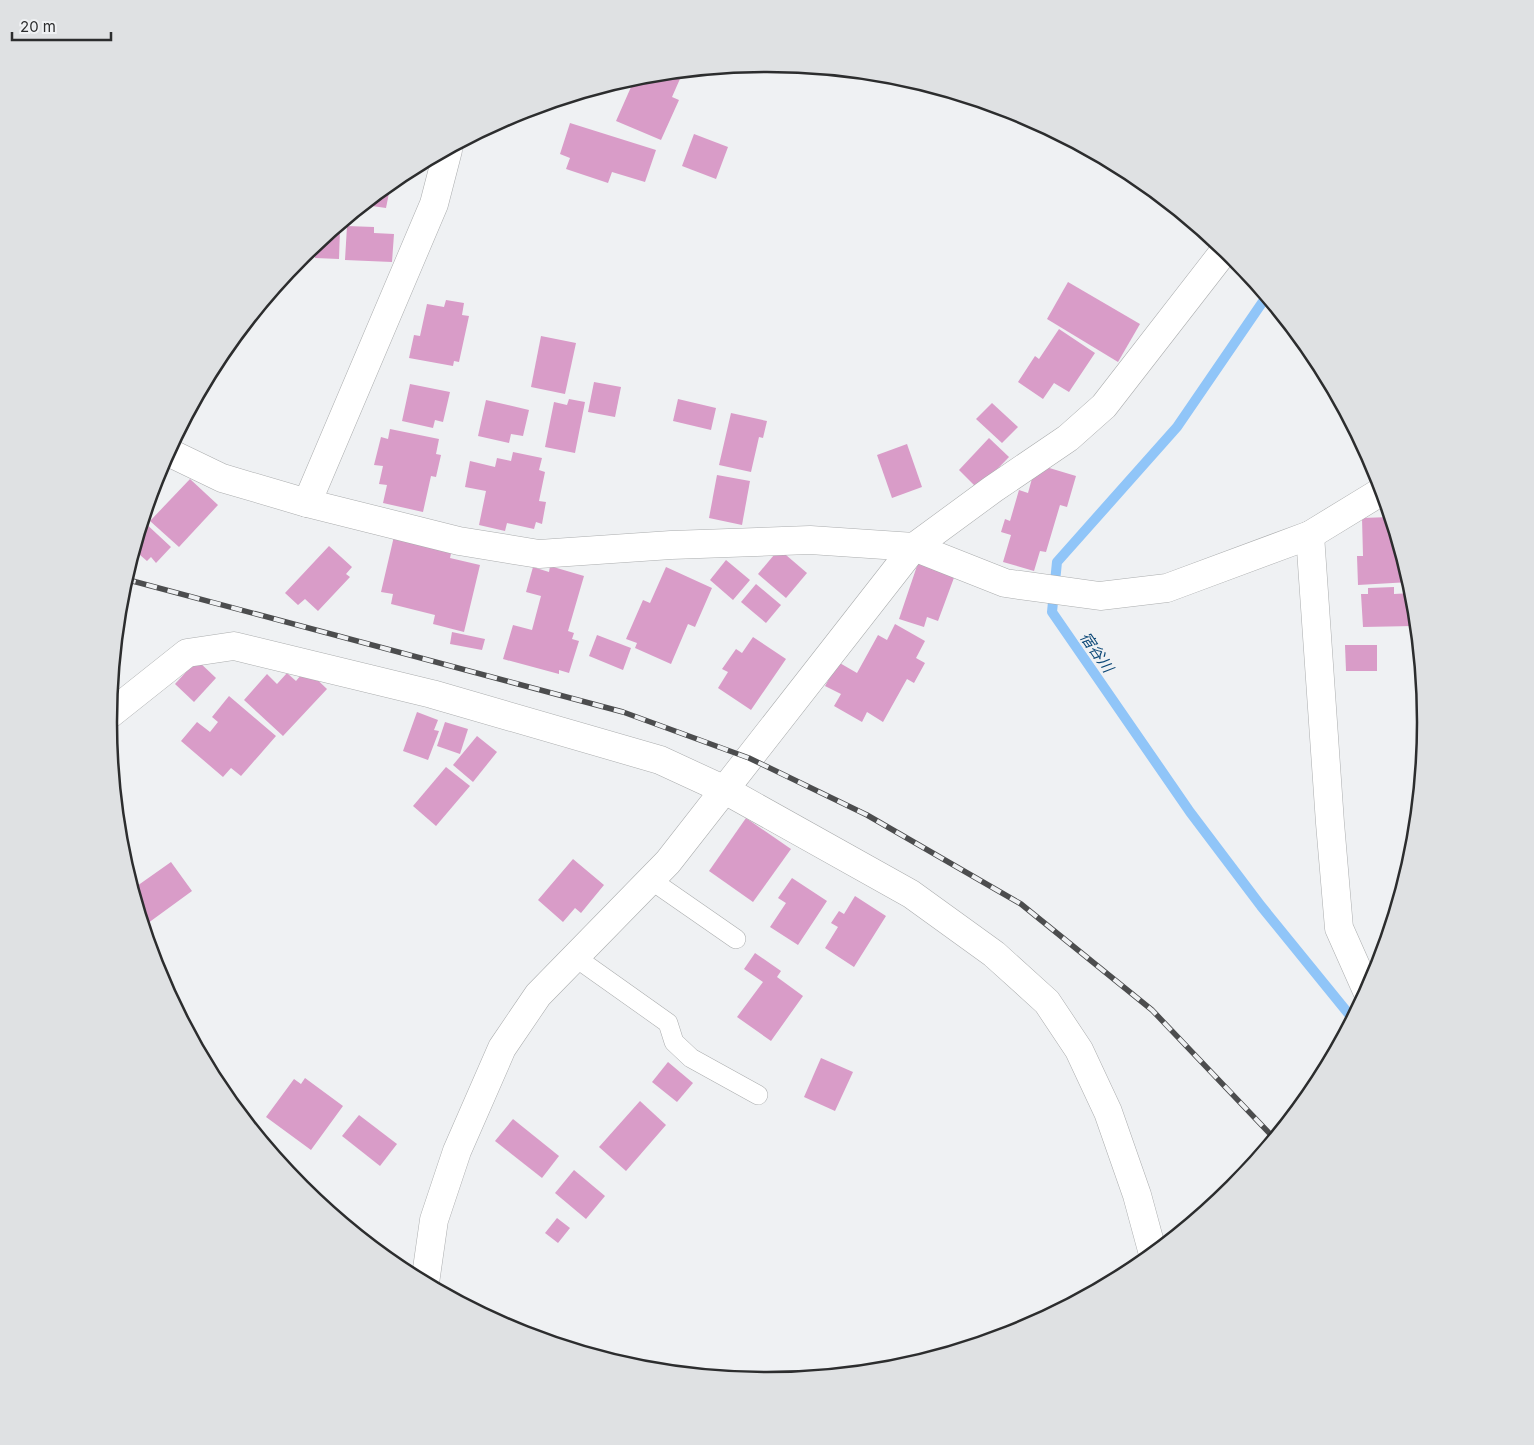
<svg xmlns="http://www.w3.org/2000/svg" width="1534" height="1445" viewBox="0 0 1534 1445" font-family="Inter,'Noto Sans JP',sans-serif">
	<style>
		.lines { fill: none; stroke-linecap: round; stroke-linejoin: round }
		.stream { stroke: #90c5f8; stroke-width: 10 }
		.building { fill: #d99cc8 }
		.lane-casing { stroke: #abadae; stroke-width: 20 }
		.street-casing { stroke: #abadae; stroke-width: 29 }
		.lane { stroke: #fff; stroke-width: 19 }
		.street { stroke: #fff; stroke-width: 28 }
		.rail-casing { stroke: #4c4d4e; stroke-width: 5.5 }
		.rail { stroke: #eff1f3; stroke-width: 4; stroke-dasharray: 11; stroke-linecap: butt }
		.labels { text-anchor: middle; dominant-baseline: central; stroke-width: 4.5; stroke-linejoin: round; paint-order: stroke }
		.water-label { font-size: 15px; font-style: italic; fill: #0b4776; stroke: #eff1f3 }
		.rim { fill: none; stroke: #2c2d2e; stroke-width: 2.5 }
	</style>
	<rect width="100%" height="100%" fill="#eff1f3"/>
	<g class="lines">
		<path class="stream" d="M1266,297L1177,427L1057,562L1052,612L1190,812L1261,906L1352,1018"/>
	</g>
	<g class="building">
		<path d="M683,72L672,97L679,100L661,140L616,121L635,78Z"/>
		<path d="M570,123L656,150L645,182L612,172L608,183L566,169L570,158L560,154Z"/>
		<path d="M694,134L728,147L716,179L682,166Z"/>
		<path d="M391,183L386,208L365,205Z"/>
		<path d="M347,226L374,227V233L394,234L392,262L345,260Z"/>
		<path d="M335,229H340L339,259L315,258L316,245Z"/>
		<path d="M1068,282L1140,324L1118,362L1047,319Z"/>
		<path d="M446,300L464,303L462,315L469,316L459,362L454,361L453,366L409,358L414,335L420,336L427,304L444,307Z"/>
		<path d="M1059,329L1095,353L1069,392L1054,383L1043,399L1018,382L1035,356L1039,359Z"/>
		<path d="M541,336L576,343L565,394L531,387Z"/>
		<path d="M594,382L621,387L615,417L588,412Z"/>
		<path d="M410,384L450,392L443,422L435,420L433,428L402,421Z"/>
		<path d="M569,399L585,402L575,453L545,447L554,402L567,405Z"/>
		<path d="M678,399L716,408L711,430L673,421Z"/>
		<path d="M486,400L529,410L523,436L511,434L509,443L478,436Z"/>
		<path d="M992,403L1018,427L1002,443L976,419Z"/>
		<path d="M731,413L767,421L763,438L759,437L751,472L719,465Z"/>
		<path d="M390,429L439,439L436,454L441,455L436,477L431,476L423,512L383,503L387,485L379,484L383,466L374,465L381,437L388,439Z"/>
		<path d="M989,438L1009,457L978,489L959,470Z"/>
		<path d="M907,444L922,487L892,498L877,455Z"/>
		<path d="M513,452L542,458L539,470L545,472L539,501L546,502L542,524L536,522L534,529L507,523L505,531L479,525L486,491L465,487L470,461L495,467L497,458L511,461Z"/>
		<path d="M1036,464L1076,476L1067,507L1060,505L1046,552L1040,551L1034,571L1003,562L1011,535L1001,532L1005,519L1010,521L1019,490L1028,493Z"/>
		<path d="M717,475L750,481L742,525L709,518Z"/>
		<path d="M190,479L218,505L179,547L150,521Z"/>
		<path d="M1390,517L1410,582L1358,585L1357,556H1363L1362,518Z"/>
		<path d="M143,521L171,547L156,563L151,557L147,561L140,555L137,558L133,554Z"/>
		<path d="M395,532L453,545L450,558L480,565L464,632L433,624L435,615L391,604L393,594L381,592Z"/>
		<path d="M329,546L352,567L346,574L350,577L318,611L305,599L298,605L285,593Z"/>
		<path d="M779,549L807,573L786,598L758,574Z"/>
		<path d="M726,560L750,580L733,600L710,580Z"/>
		<path d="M918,563L955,575L938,621L927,617L924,627L899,619Z"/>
		<path d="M550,566L584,576L568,631L574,633L572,639L579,641L569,673L559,670V674L503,659L513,625L532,630L541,596L526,592L533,567L549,572Z"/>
		<path d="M666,567L712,588L695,627L688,624L671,664L635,648L637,643L626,639L643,600L650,603Z"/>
		<path d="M756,584L781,605L766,623L741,602Z"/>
		<path d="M1394,587V594L1412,593L1413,626L1363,627L1361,594H1368V588Z"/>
		<path d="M895,624L925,641L916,658L925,663L914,683L907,679L883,722L867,712L862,722L834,706L841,694L825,686L838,662L857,673L878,635L887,640Z"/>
		<path d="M452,632L485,639L482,650L450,644Z"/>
		<path d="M597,635L631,648L623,670L589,656Z"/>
		<path d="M753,637L786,659L751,710L718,688L728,672L722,669L736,649L742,653Z"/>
		<path d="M1345,645H1377V671H1346Z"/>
		<path d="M197,660L216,678L194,702L175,684Z"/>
		<path d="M306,669L327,689L283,736L244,700L267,674L277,684L287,673L296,681Z"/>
		<path d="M229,696L276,736L241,776L231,768L223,777L181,741L197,722L210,732L218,722L212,717Z"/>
		<path d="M417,712L438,720L434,730L439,731L428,760L403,751Z"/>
		<path d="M445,722L468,729L460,754L437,746Z"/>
		<path d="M477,736L497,752L473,782L453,765Z"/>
		<path d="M446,767L470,786L436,826L413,806Z"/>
		<path d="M746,818L791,849L753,902L709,871Z"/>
		<path d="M573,859L604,885L581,913L575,908L563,922L538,900Z"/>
		<path d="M171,862L192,891L144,926L130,882L133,880L137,886Z"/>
		<path d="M792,878L827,901L798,945L770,927L786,903L778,898Z"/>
		<path d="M855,896L886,916L854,967L825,948L838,927L831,923L839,911L844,914Z"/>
		<path d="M755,953L781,971L777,977L803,996L771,1041L737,1017L763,982L744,969Z"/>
		<path d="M821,1058L853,1072L835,1111L804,1097Z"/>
		<path d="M668,1062L693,1083L677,1102L652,1082Z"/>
		<path d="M305,1078L343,1106L311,1150L266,1117L294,1079L301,1084Z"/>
		<path d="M640,1101L666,1125L626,1171L599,1147Z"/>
		<path d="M359,1115L397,1144L380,1166L342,1136Z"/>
		<path d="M513,1119L559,1156L542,1178L495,1141Z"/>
		<path d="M574,1170L605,1196L586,1219L555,1193Z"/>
		<path d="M557,1218L570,1228L558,1243L545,1233Z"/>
	</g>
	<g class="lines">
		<defs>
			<g id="lane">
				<path d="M651,880L736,939"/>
				<path d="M575,957L668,1023L674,1042L691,1058L758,1095"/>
			</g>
			<g id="street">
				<path d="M168,452L222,478L307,503L459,541L539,554L671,545L810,540L914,547L1005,583L1100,596L1167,588L1310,535L1382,491"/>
				<path d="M307,503L434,204L448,150"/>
				<path d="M1310,535L1330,823L1339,928L1367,991"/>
				<path d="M109,715L187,653L234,646L432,694L660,760L725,790L911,894L994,954L1047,1002L1079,1050L1108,1112L1137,1195L1153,1254"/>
				<path d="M425,1283L434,1220L457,1151L502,1048L538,995L668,862L914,547L993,489L1068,438L1104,406L1225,250"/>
			</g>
		</defs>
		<use href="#lane" class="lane-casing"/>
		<use href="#street" class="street-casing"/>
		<use href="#lane" class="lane"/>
		<use href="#street" class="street"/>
		<defs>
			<path id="rail" d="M125,579L623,712L749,758L867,815L1021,904L1152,1010L1274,1138"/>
		</defs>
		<use href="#rail" class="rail-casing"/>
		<use href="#rail" class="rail"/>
	</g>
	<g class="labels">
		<g class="water-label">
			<text transform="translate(1097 652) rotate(55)">宿谷川</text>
		</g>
	</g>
	<path d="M0 0H1534V1445H0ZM117 722a650 650 0 1 1 1300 0a650 650 0 1 1-1300 0Z" fill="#dfe1e3" fill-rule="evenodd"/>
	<path class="rim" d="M117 722a650 650 0 1 1 1300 0a650 650 0 1 1-1300 0Z"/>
	<path d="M12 32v8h99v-8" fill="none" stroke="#2c2d2e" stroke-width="2.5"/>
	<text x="20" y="32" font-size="15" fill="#2c2d2e" stroke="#eff1f3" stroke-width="4" paint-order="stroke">20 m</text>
</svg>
